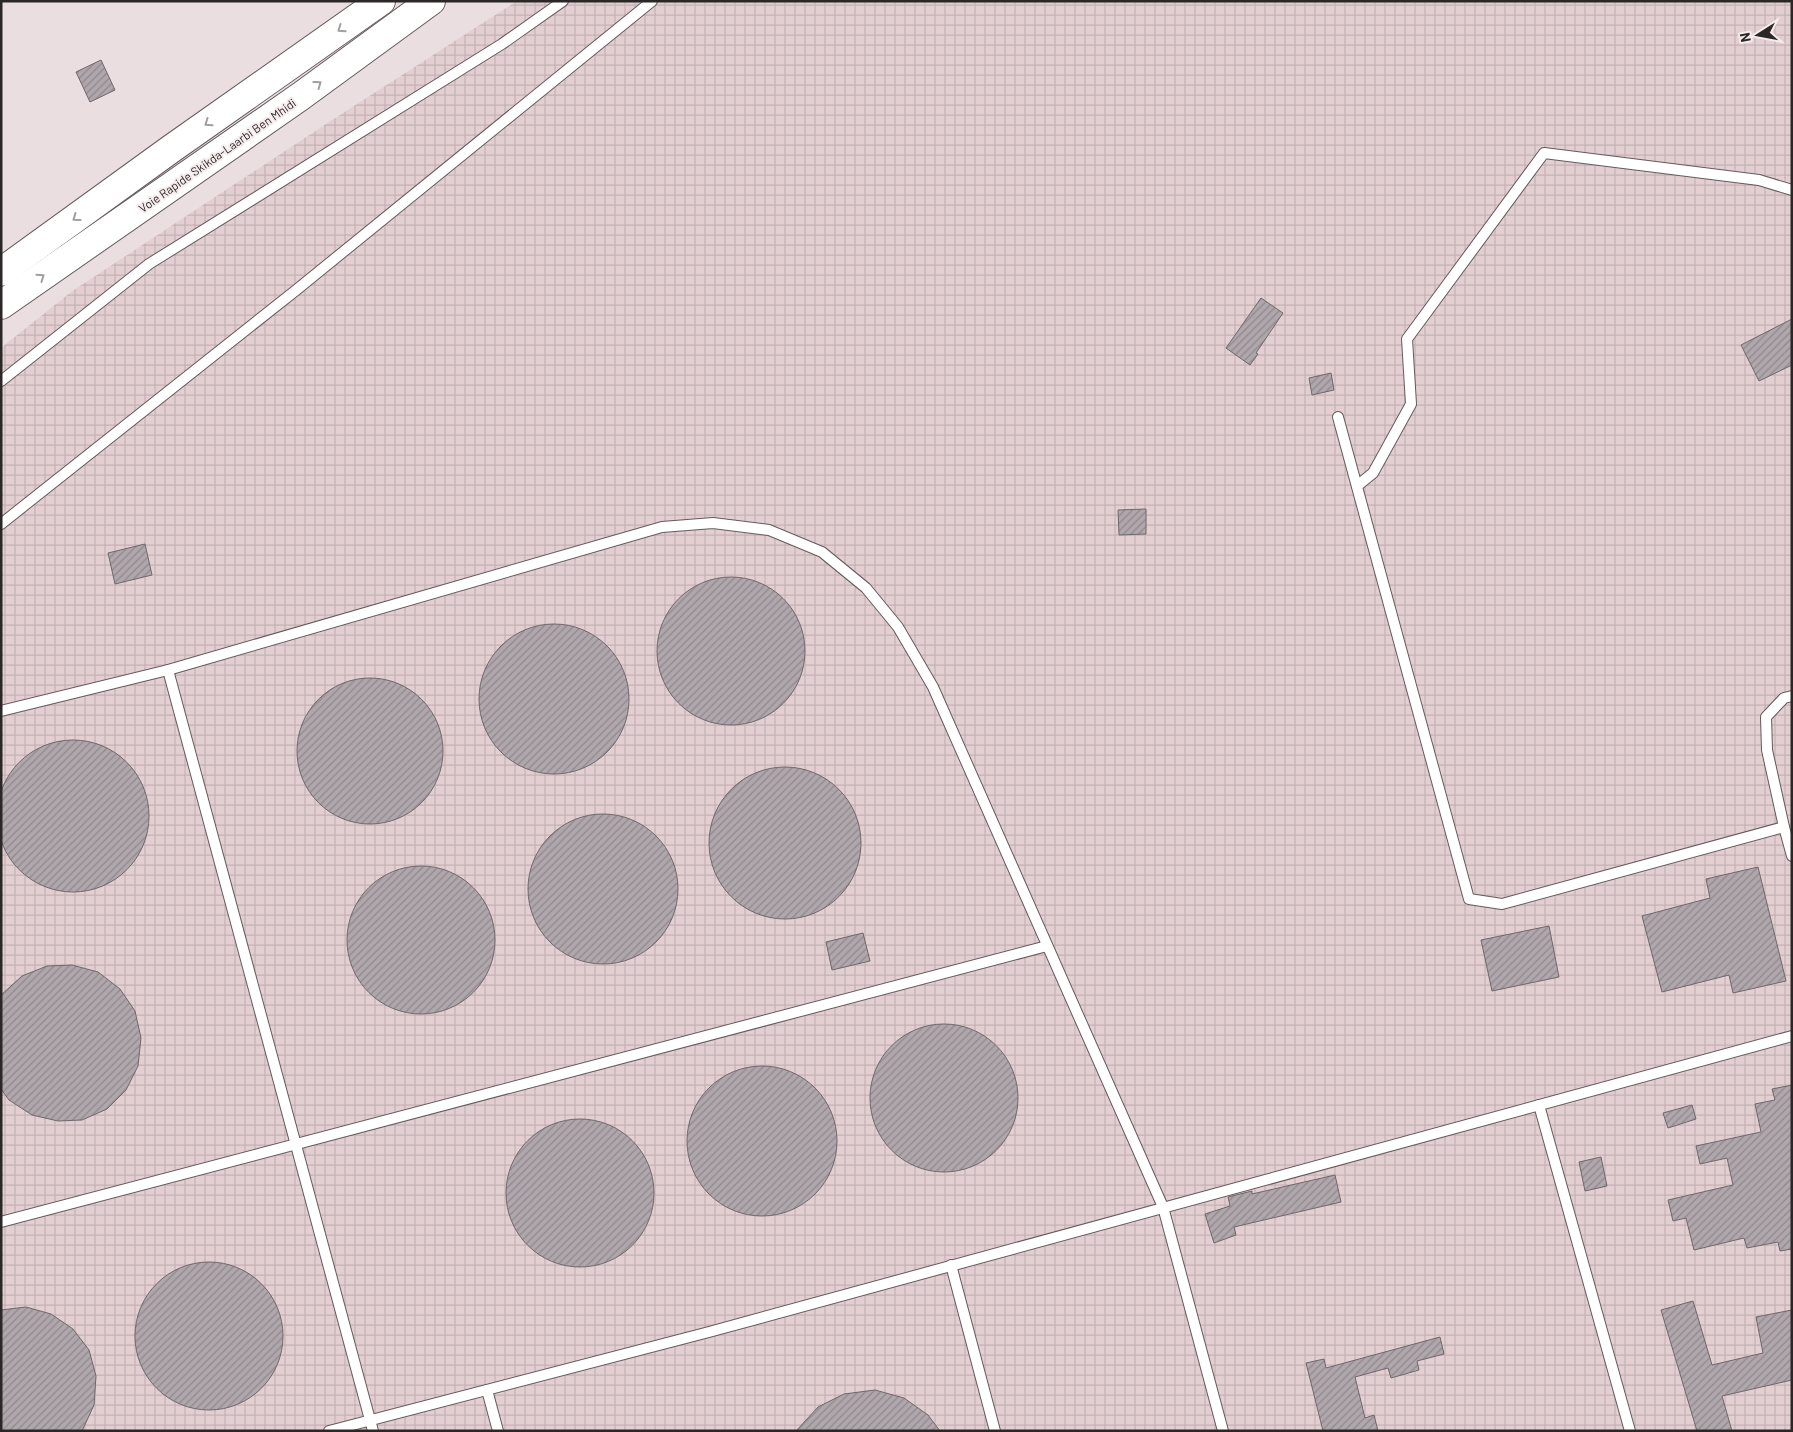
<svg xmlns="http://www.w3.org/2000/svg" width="1793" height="1432" viewBox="0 0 1793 1432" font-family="Barlow,sans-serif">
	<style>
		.industrial { fill: url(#industrial-grid) }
		.building { fill: url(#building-hatch); stroke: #6f676c }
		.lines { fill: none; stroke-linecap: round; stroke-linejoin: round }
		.service-casing { stroke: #645a5c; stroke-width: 12 }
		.trunk-casing { stroke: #645a5c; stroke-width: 30 }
		.service { stroke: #fff; stroke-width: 10 }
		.trunk { stroke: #fff; stroke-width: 28 }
		.oneway { stroke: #a09e9e }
		.labels { text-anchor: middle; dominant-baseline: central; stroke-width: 4; stroke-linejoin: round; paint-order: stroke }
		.street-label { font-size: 12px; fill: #2b2727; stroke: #f7eced }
	</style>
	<defs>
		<pattern id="industrial-grid" width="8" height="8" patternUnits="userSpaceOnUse" patternTransform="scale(1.25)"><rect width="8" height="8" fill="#e3cfd2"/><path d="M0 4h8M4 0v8" fill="none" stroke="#c3b2b4"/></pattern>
		<pattern id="building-hatch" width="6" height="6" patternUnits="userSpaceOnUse" patternTransform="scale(1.25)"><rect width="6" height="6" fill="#b0a7ac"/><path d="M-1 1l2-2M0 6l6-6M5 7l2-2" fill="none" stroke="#8f888c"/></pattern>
	</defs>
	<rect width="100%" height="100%" fill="#eadee0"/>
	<path class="industrial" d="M517,1H1792V1431H1V348L71,292L326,124Z"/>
	<g class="building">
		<path d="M101,60L115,90L90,102L76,72Z"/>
		<path d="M1261,298L1283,313L1256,353L1258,354L1250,365L1226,348Z"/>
		<path d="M1792,319V365L1759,381L1741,345Z"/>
		<path d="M1331,373L1334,390L1312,395L1309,378Z"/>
		<path d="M1146,509V534L1119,535L1118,510Z"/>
		<path d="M145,544L152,575L115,584L108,553Z"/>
		<circle cx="731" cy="651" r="74"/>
		<circle cx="554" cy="699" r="75"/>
		<circle cx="370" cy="751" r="73"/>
		<circle cx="73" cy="816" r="76"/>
		<circle cx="785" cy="843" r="76"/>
		<circle cx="603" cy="889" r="75"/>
		<circle cx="421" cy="940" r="74"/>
		<path d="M1758,867L1786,981L1733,993L1729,975L1662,992L1642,916L1710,898L1706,879Z"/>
		<path d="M1549,926L1559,977L1492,991L1481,940Z"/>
		<path d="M863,933L870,961L832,970L826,942Z"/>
		<path d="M72,965L98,972L120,989L135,1011L141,1038L138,1066L126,1090L107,1109L82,1120L58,1121L32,1115L9,1100L1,1089V995L22,976L47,966Z"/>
		<circle cx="944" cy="1098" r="74"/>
		<circle cx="762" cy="1141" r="75"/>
		<path d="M1792,1085V1249L1780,1251L1778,1242L1747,1248L1744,1238L1694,1250L1686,1218L1673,1221L1668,1200L1733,1185L1727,1158L1700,1164L1696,1146L1761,1132L1755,1104L1775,1100L1772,1089Z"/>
		<path d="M1692,1105L1696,1119L1668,1128L1663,1113Z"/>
		<circle cx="580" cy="1193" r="74"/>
		<path d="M1601,1157L1607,1186L1585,1191L1579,1162Z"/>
		<path d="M1335,1175L1341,1202L1234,1227L1236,1235L1214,1243L1205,1214L1230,1206L1228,1197L1252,1191V1194Z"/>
		<circle cx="209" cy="1336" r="74"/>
		<path d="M1693,1301L1712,1365L1763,1353L1756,1317L1792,1310V1380L1722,1396L1732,1431H1697L1661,1310Z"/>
		<path d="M26,1307L51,1314L73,1329L89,1350L96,1376L94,1405L82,1431H1V1310Z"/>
		<path d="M1440,1337L1444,1354L1417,1361L1419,1370L1391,1378L1388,1368L1355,1377L1365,1418L1374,1415L1378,1431H1323L1306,1363L1324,1359L1326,1368Z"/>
		<path d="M875,1390L904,1398L928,1415L940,1431H796L818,1407L844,1394Z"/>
	</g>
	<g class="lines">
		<defs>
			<g id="service">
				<path d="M1,381L149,264L502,44L563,1"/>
				<path d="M1338,417L1469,899L1502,904L1784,827"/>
				<path d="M1357,486L1373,473L1411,404L1407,339L1544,153L1759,180L1792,190"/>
				<path d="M1,524L295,291L652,1"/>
				<path d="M168,670L373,1431"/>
				<path d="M1792,696L1784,698L1766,717L1767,750L1784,827L1792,856"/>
				<path d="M1,711L168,670L662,527L713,523L769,530L822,552L866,588L898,627L933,687L1163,1207L1223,1431"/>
				<path d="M1539,1105L1630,1431"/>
				<path d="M1,1222L1047,946"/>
				<path d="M951,1265L995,1431"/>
				<path d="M487,1390L498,1431"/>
				<path d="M329,1431L709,1332L1792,1036"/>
			</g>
			<g id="trunk">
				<path d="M1,272L171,149L381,1"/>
				<path d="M1,305L301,96L431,1"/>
			</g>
		</defs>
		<use href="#service" class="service-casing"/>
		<use href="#trunk" class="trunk-casing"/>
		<use href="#service" class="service"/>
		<use href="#trunk" class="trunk"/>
	</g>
	<defs><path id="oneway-chevron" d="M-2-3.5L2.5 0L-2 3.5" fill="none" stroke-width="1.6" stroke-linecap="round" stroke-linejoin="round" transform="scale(1.25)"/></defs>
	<g class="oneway">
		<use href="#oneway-chevron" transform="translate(341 29) rotate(145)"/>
		<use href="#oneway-chevron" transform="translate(318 84) rotate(-36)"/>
		<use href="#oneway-chevron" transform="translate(208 123) rotate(145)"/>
		<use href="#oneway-chevron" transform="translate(76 218) rotate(144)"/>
		<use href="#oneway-chevron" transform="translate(41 277) rotate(-35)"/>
	</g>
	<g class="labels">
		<g class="street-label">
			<text transform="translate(217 155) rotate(-35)">Voie Rapide Skikda-Laarbi Ben Mhidi</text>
		</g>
	</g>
	<rect width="1793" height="1432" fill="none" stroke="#2b2727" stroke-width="5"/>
	<g transform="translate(1758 35) rotate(259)" stroke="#f7eced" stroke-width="4" paint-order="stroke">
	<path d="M0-4L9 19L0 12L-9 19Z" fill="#2b2727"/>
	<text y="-8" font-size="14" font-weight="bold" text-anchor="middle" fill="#2b2727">N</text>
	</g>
</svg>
